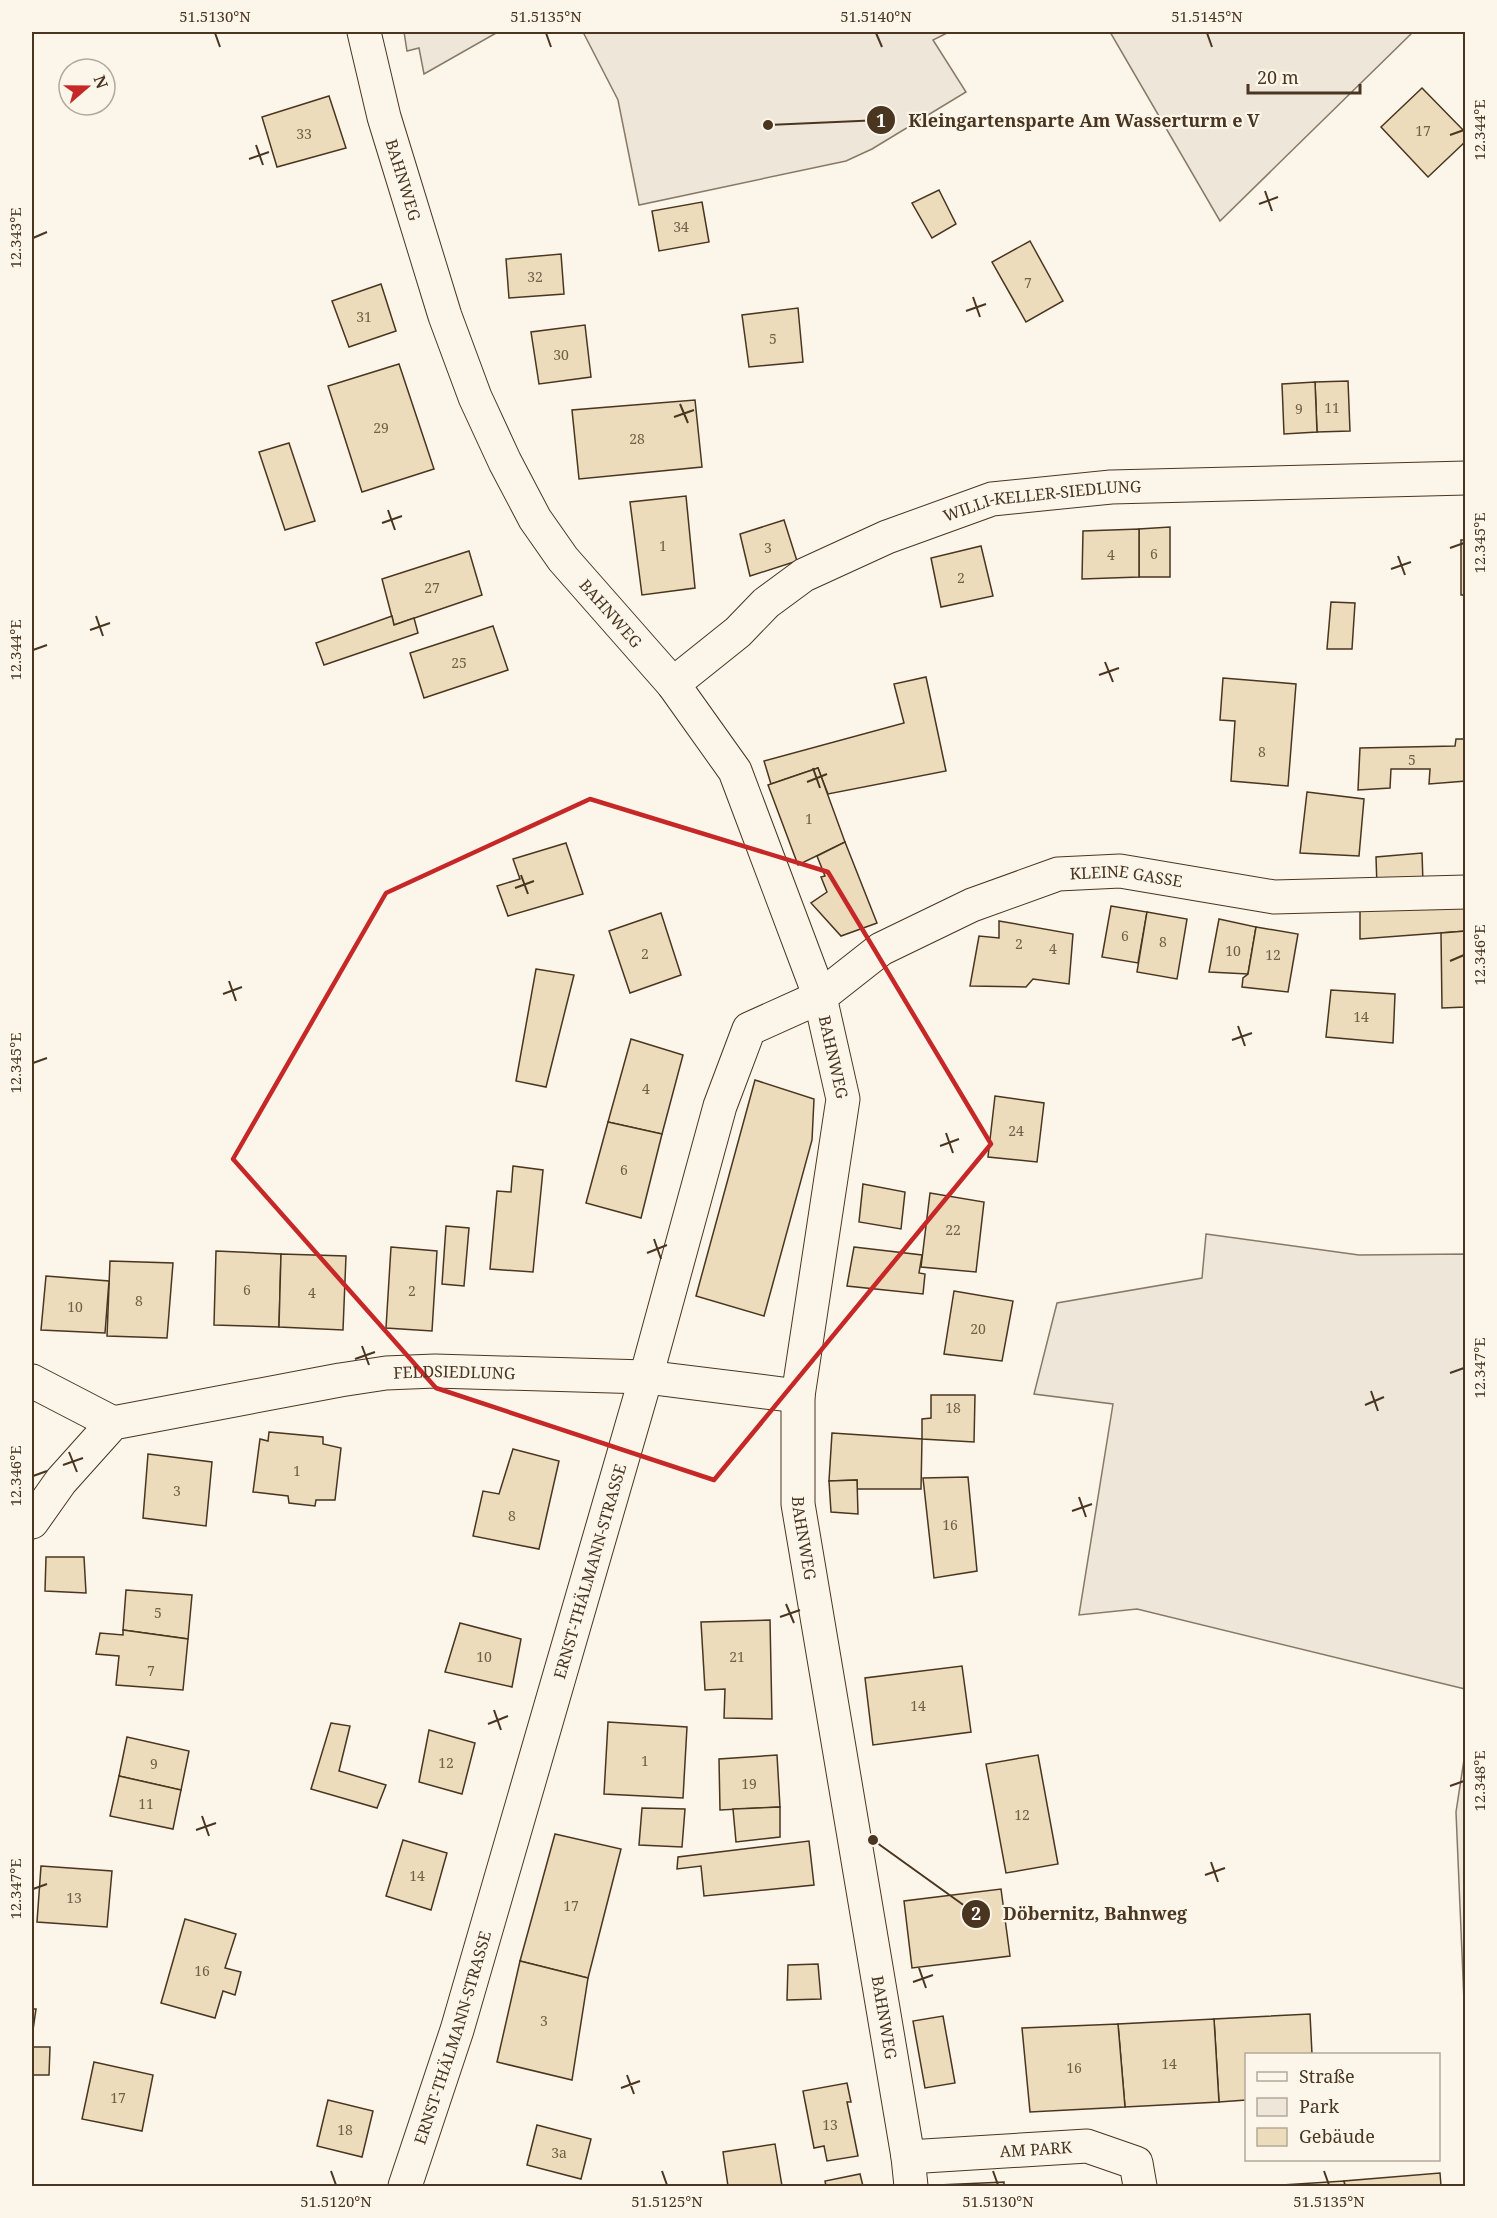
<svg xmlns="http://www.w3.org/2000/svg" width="1497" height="2218" viewBox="0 0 1497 2218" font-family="'Noto Serif',serif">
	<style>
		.green { fill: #ede6d9; stroke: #887966; stroke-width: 1.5 }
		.building { fill: #ecdcbc; stroke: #4a3520; stroke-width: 1.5 }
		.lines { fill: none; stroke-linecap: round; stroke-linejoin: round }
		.minor-casing { stroke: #4a3520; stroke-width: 35 }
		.minor { stroke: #fbf6e9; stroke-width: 33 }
		.marked { fill: none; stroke: #c62828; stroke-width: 4.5; stroke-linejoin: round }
		.ticks { fill: none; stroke: #4a3520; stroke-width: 2 }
		.labels { text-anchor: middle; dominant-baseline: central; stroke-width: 4.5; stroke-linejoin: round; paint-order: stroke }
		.number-label { font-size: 14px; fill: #725f47 }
		.street-label { font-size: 16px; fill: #4a3520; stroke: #fbf6e9 }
		.leader { fill: none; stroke: #4a3520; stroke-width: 2 }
		.callout-dot { fill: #4a3520; stroke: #fbf6e9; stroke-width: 2 }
		.mark-label { font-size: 18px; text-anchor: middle; font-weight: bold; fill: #fff }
		.callout-label { font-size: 18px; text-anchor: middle; font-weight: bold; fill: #4a3520; stroke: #fbf6e9; stroke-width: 4.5; stroke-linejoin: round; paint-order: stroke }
		.neatline { fill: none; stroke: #4a3520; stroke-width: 2 }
		.ticks-label { font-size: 15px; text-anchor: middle; fill: #4a3520 }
	</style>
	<rect width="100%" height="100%" fill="#fbf6e9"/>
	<g class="green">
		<path d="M404,32H498L424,74L419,48L407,51Z"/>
		<path d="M583,32H949L933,40L966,92L872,149L846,161L639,205L618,100Z"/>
		<path d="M1110,32H1413L1220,221Z"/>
		<path d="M1206,1234L1359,1255L1465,1254V1689L1137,1609L1079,1615L1113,1404L1034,1394L1057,1303L1202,1278Z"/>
		<path d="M1465,1753H1466L1465,2025L1456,1812Z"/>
	</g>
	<g class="building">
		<path d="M1422,88L1466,133V141L1428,177L1381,127Z"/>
		<path d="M329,96L346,148L277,167L262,117Z"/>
		<path d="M939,190L956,224L932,238L912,203Z"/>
		<path d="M702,202L709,242L659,251L652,211Z"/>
		<path d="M1030,241L1063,301L1026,322L992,262Z"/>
		<path d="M561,254L564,294L509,298L506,259Z"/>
		<path d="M381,284L396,331L349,347L332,301Z"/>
		<path d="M798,308L803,362L749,367L742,315Z"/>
		<path d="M585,325L591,377L539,384L531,332Z"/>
		<path d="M399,364L434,469L362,492L328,386Z"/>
		<path d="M1348,381L1350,431L1317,432L1315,382Z"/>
		<path d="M1315,382L1317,432L1284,434L1282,384Z"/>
		<path d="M695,400L702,467L579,479L572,410Z"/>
		<path d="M289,443L315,521L285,530L259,452Z"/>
		<path d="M686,496L695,588L642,595L630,502Z"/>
		<path d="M784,520L797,561L750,576L740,534Z"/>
		<path d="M1170,527V577H1139V529Z"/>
		<path d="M1139,529V577L1082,579L1083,531Z"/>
		<rect x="1461" y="540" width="5" height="55"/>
		<path d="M981,546L993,596L941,607L931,558Z"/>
		<path d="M469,551L482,595L394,625L382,579Z"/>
		<path d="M1331,602L1355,603L1352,649H1327Z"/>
		<path d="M392,616L394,625L414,618L418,633L324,665L316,643Z"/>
		<path d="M493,626L508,670L424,698L410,653Z"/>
		<path d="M926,677L946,771L828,794L818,768L771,784L764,761L904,723L894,684Z"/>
		<path d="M1223,678L1296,684L1288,786L1231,781L1235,721L1220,720Z"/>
		<path d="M1456,739H1466V781L1429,784L1430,769H1391L1390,788L1358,790L1360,748L1455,746Z"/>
		<path d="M818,768L845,842L798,865L768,785Z"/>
		<path d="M1307,792L1364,799L1359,856L1300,853Z"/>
		<path d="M845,842L877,923L841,936L811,903L827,892L821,877L825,876L817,856Z"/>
		<path d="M566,843L583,894L508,916L497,886L520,879L513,859Z"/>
		<path d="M1422,853L1423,883L1377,886L1376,857Z"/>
		<path d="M1466,899V931L1360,939V909Z"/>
		<path d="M1111,906L1147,912L1138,963L1102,957Z"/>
		<path d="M1147,912L1187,919L1177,979L1137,972Z"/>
		<path d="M661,913L681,975L630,993L609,931Z"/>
		<path d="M1219,919L1256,927L1248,974L1209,972Z"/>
		<path d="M999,921L1073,934L1069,984L1033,979L1026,987L970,986L979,936L999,938Z"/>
		<path d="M1256,927L1298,934L1288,992L1242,987L1243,978L1248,974Z"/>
		<path d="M1466,931V1007L1442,1008L1441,933Z"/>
		<path d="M536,969L574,975L546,1087L516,1081Z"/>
		<path d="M1331,990L1395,994L1393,1043L1326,1037Z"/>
		<path d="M631,1039L683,1055L662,1134L608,1122Z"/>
		<path d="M755,1080L814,1099L812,1140L764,1316L696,1296Z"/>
		<path d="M995,1096L1044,1103L1037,1162L988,1157Z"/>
		<path d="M608,1122L662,1134L641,1218L586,1203Z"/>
		<path d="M513,1166L543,1170L533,1272L490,1269L497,1191L511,1192Z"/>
		<path d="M863,1184L905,1192L901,1229L859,1222Z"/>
		<path d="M930,1193L984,1202L976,1272L921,1267Z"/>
		<path d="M446,1226L469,1228L464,1286L442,1284Z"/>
		<path d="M391,1247L437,1251L432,1331L386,1328Z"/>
		<path d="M854,1247L922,1255L919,1273L925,1274L923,1294L847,1286Z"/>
		<path d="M216,1251L281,1254L279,1327L214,1325Z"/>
		<path d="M281,1254L346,1256L343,1330L279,1327Z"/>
		<path d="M110,1261L173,1263L167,1338L107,1336Z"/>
		<path d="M46,1276L109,1281L105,1333L41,1330Z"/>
		<path d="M954,1291L1013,1301L1002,1361L944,1354Z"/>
		<path d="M931,1395H975L974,1442L922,1439V1419L931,1418Z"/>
		<path d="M269,1432L323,1437V1444L341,1448L335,1500H316L315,1506L289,1503L288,1496L253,1492L260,1439L268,1441Z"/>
		<path d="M832,1433L922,1439L921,1489H857V1480L829,1481Z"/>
		<path d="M513,1449L559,1461L539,1549L473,1536L483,1491L499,1494Z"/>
		<path d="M148,1454L212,1462L206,1526L143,1518Z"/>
		<path d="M968,1477L977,1571L934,1578L923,1478Z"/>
		<path d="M857,1480L858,1514L831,1512L829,1481Z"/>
		<path d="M46,1557H84L86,1593L45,1591Z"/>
		<path d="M126,1590L192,1595L188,1639L123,1630Z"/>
		<path d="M770,1620L772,1719L724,1718L725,1689L705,1690L701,1622Z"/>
		<path d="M460,1623L521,1639L512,1687L445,1672Z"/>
		<path d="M123,1630L188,1639L183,1690L116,1685L119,1656L96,1654L100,1633L123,1635Z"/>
		<path d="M962,1666L971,1732L873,1745L865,1678Z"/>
		<path d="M608,1722L687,1727L683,1798L604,1794Z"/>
		<path d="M331,1723L350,1726L339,1771L386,1785L377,1808L311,1789Z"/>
		<path d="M429,1730L475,1743L462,1794L419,1782Z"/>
		<path d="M127,1737L189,1751L181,1790L119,1776Z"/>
		<path d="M777,1755L780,1807L720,1810L719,1759Z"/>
		<path d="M1038,1755L1058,1864L1006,1873L986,1764Z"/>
		<path d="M119,1776L181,1790L173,1829L110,1816Z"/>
		<path d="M780,1807V1837L736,1842L733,1809Z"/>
		<path d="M642,1808L685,1809L682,1847L639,1845Z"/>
		<path d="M555,1834L621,1849L588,1978L520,1961Z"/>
		<path d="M403,1840L447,1853L431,1910L386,1896Z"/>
		<path d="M809,1841L814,1885L704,1896L701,1866L677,1869L678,1857Z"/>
		<path d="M41,1866L112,1871L107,1927L37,1922Z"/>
		<path d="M1001,1889L1010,1956L912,1968L904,1901Z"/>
		<path d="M185,1919L236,1934L225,1968L241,1972L235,1995L223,1991L215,2018L161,2003Z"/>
		<path d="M520,1961L588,1978L572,2080L497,2062Z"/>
		<path d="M818,1964L821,1999L787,2000L788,1965Z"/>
		<path d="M32,2009H36L32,2037Z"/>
		<path d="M1310,2014L1312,2054H1246V2100L1219,2102L1214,2019Z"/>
		<path d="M943,2016L955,2083L925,2088L913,2021Z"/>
		<path d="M1214,2019L1219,2102L1125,2107L1118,2024Z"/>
		<path d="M1118,2024L1125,2107L1030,2112L1022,2028Z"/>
		<path d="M32,2047H50L49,2075H32Z"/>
		<path d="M94,2062L153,2075L142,2131L82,2119Z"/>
		<path d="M847,2083L851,2102H847L858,2156L827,2161L824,2146L814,2148L803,2091Z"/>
		<path d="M328,2100L373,2111L362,2157L317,2146Z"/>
		<path d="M537,2125L591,2139L581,2179L527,2165Z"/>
		<path d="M775,2144L782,2186H728L723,2152Z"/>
		<path d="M1440,2173L1441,2186H1345L1344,2181Z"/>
		<path d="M860,2174L863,2186H826L825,2181Z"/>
		<path d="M1344,2181L1345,2186H1265Z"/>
		<path d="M1004,2182V2186L938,2185Z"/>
	</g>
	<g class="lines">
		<defs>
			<g id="minor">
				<path id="s1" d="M364,32L384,117L445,316L475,397L505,462L535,519L563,559L673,684L735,771L820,997L843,1099L798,1396V1504L908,2157L911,2186"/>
				<path id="s2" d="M673,684L738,632L766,603L804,575L887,537L992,499L1111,487L1466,478"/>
				<path d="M32,1381L113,1423"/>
				<path id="s3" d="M32,1522L61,1481L113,1423L340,1380L386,1373L435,1371L646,1377L798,1396"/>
				<path id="s4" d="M908,2157L1087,2146L1136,2163L1140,2186"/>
				<path id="s5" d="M405,2186L457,2030L646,1377L720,1106L749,1029L820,997L881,949L972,905L1058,874L1120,871L1274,897L1466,892"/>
			</g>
		</defs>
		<use href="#minor" class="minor-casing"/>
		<use href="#minor" class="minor"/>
	</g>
	<path class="marked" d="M590,799L828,872L991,1144L714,1480L436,1388L233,1159L386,893Z"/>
	<path class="ticks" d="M215,33L220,47M546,33L551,47M876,33L882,47M1207,33L1212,47M1450,135L1464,130M256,145L263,165M249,159L269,152M1265,191L1272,211M1259,204L1278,197M33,238L47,232M973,297L980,317M966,311L986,304M680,404L688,423M674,417L694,410M388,510L395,530M382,523L402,516M1450,548L1464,543M1398,556L1405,575M1391,569L1411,562M96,616L103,636M90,630L110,623M33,650L47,645M1105,662L1113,682M1099,675L1119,668M813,768L820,788M807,782L827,774M521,875L528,894M515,888L534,881M1450,961L1464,955M229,981L236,1001M223,994L242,987M1238,1026L1245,1046M1232,1040L1252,1033M33,1063L47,1058M946,1133L953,1153M940,1146L959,1139M654,1239L661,1259M647,1253L667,1245M362,1346L369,1365M355,1359L375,1352M1450,1373L1464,1368M1371,1391L1378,1411M1365,1405L1384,1397M69,1452L77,1472M63,1465L83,1458M33,1476L47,1471M1079,1497L1086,1517M1072,1511L1092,1504M786,1604L794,1623M780,1617L800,1610M494,1710L501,1730M488,1724L508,1716M1450,1786L1464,1781M202,1816L209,1836M196,1830L216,1823M1211,1862L1218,1882M1205,1875L1225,1868M33,1889L47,1884M919,1968L926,1988M913,1982L933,1975M627,2075L634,2094M621,2088L640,2081M331,2171L336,2185M662,2171L667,2185M993,2171L998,2185M1324,2171L1329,2185"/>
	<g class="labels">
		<g class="number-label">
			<text x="1423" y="130">17</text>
			<text x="304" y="133">33</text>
			<text x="681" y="226">34</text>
			<text x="535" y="276">32</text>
			<text x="1028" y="282">7</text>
			<text x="364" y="316">31</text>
			<text x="773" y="338">5</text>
			<text x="561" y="354">30</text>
			<text x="1332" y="407">11</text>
			<text x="1299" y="408">9</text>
			<text x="381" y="427">29</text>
			<text x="637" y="438">28</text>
			<text x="663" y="545">1</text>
			<text x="768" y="547">3</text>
			<text x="1154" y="553">6</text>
			<text x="1111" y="554">4</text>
			<text x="961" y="577">2</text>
			<text x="432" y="587">27</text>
			<text x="459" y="662">25</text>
			<text x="1262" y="751">8</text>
			<text x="1412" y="759">5</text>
			<text x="809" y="818">1</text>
			<text x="1125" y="935">6</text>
			<text x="1163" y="941">8</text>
			<text x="1019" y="943">2</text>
			<text x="1053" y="948">4</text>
			<text x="1233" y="950">10</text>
			<text x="645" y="953">2</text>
			<text x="1273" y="954">12</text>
			<text x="1361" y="1016">14</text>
			<text x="646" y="1088">4</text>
			<text x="1016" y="1130">24</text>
			<text x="624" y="1169">6</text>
			<text x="953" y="1229">22</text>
			<text x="247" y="1289">6</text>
			<text x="412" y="1290">2</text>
			<text x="312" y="1292">4</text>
			<text x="139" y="1300">8</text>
			<text x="75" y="1306">10</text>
			<text x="978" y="1328">20</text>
			<text x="953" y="1407">18</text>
			<text x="297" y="1470">1</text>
			<text x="177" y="1490">3</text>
			<text x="512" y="1515">8</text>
			<text x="950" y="1524">16</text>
			<text x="158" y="1612">5</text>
			<text x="484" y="1656">10</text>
			<text x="737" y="1656">21</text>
			<text x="151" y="1670">7</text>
			<text x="918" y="1705">14</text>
			<text x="645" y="1760">1</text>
			<text x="446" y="1762">12</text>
			<text x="154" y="1763">9</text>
			<text x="749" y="1783">19</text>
			<text x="146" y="1803">11</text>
			<text x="1022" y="1814">12</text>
			<text x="417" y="1875">14</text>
			<text x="74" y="1897">13</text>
			<text x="571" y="1905">17</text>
			<text x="202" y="1970">16</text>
			<text x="544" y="2020">3</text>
			<text x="1169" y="2063">14</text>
			<text x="1074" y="2067">16</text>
			<text x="118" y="2097">17</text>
			<text x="830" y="2124">13</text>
			<text x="345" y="2129">18</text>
			<text x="559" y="2152">3a</text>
		</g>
		<g class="street-label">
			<text stroke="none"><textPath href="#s1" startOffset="153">BAHNWEG</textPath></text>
			<text stroke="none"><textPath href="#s2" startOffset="423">WILLI-KELLER-SIEDLUNG</textPath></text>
			<text stroke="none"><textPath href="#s1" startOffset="639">BAHNWEG</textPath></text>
			<text stroke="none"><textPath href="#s5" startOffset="1624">KLEINE GASSE</textPath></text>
			<text stroke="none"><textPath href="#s1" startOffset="1143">BAHNWEG</textPath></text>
			<text stroke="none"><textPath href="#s3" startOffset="474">FELDSIEDLUNG</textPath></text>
			<text stroke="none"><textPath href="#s1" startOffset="1629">BAHNWEG</textPath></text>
			<text stroke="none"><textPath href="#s5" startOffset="642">ERNST-THÄLMANN-STRASSE</textPath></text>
			<text stroke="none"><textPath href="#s1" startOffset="2115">BAHNWEG</textPath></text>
			<text stroke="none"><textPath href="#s5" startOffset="156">ERNST-THÄLMANN-STRASSE</textPath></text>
			<text stroke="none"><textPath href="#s4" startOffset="128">AM PARK</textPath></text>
		</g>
	</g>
	<path class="leader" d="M768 125L881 120M873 1840L976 1914"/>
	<g class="callout-dot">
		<circle cx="768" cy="125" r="6"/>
		<circle cx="873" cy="1840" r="6"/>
		<circle cx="881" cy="120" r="15"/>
		<circle cx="976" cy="1914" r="15"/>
	</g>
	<g class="mark-label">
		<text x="881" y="127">1</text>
		<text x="976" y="1920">2</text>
	</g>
	<g class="callout-label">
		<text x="1084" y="127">Kleingartensparte Am Wasserturm e V</text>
		<text x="1095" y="1920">Döbernitz, Bahnweg</text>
	</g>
	<rect width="1497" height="2218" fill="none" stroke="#fbf6e9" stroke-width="66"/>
	<rect x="1245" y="2053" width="195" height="108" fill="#fbf6e9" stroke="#b4a999" stroke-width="1.5"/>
	<rect x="1257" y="2072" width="30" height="9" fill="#fbf6e9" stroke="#b4a999" stroke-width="1.5"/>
	<text x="1299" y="2083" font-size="18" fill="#4a3520">Straße</text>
	<rect x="1257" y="2098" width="30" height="18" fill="#ede6d9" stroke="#b4a999" stroke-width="1.5"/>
	<text x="1299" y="2113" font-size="18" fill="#4a3520">Park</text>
	<rect x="1257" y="2128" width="30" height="18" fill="#ecdcbc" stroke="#b4a999" stroke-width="1.5"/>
	<text x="1299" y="2143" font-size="18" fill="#4a3520">Gebäude</text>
	<g transform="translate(87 87) rotate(70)"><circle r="28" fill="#fbf6e9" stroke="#b4a999" stroke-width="1.5"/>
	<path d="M0-4.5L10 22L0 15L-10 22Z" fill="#c62828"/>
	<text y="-9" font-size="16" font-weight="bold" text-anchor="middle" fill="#4a3520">N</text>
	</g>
	<path d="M1248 84v9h112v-9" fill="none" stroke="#4a3520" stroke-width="3"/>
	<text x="1257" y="84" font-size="18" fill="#4a3520" stroke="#fbf6e9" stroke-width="4.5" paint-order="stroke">20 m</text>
	<rect x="33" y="33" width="1431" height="2152" class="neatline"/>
	<g class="ticks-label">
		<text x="215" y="22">51.5130°N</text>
		<text x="546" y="22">51.5135°N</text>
		<text x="876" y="22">51.5140°N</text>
		<text x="1207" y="22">51.5145°N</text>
		<text transform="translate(1480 130) rotate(-90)" y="5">12.344°E</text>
		<text transform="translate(16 238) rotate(-90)" y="5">12.343°E</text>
		<text transform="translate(1480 543) rotate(-90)" y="5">12.345°E</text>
		<text transform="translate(16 650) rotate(-90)" y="5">12.344°E</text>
		<text transform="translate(1480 955) rotate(-90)" y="5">12.346°E</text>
		<text transform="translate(16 1063) rotate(-90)" y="5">12.345°E</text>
		<text transform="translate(1480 1368) rotate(-90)" y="5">12.347°E</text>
		<text transform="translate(16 1476) rotate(-90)" y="5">12.346°E</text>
		<text transform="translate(1480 1781) rotate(-90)" y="5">12.348°E</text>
		<text transform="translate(16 1889) rotate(-90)" y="5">12.347°E</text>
		<text x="336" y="2207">51.5120°N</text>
		<text x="667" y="2207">51.5125°N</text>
		<text x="998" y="2207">51.5130°N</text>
		<text x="1329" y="2207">51.5135°N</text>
	</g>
</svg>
